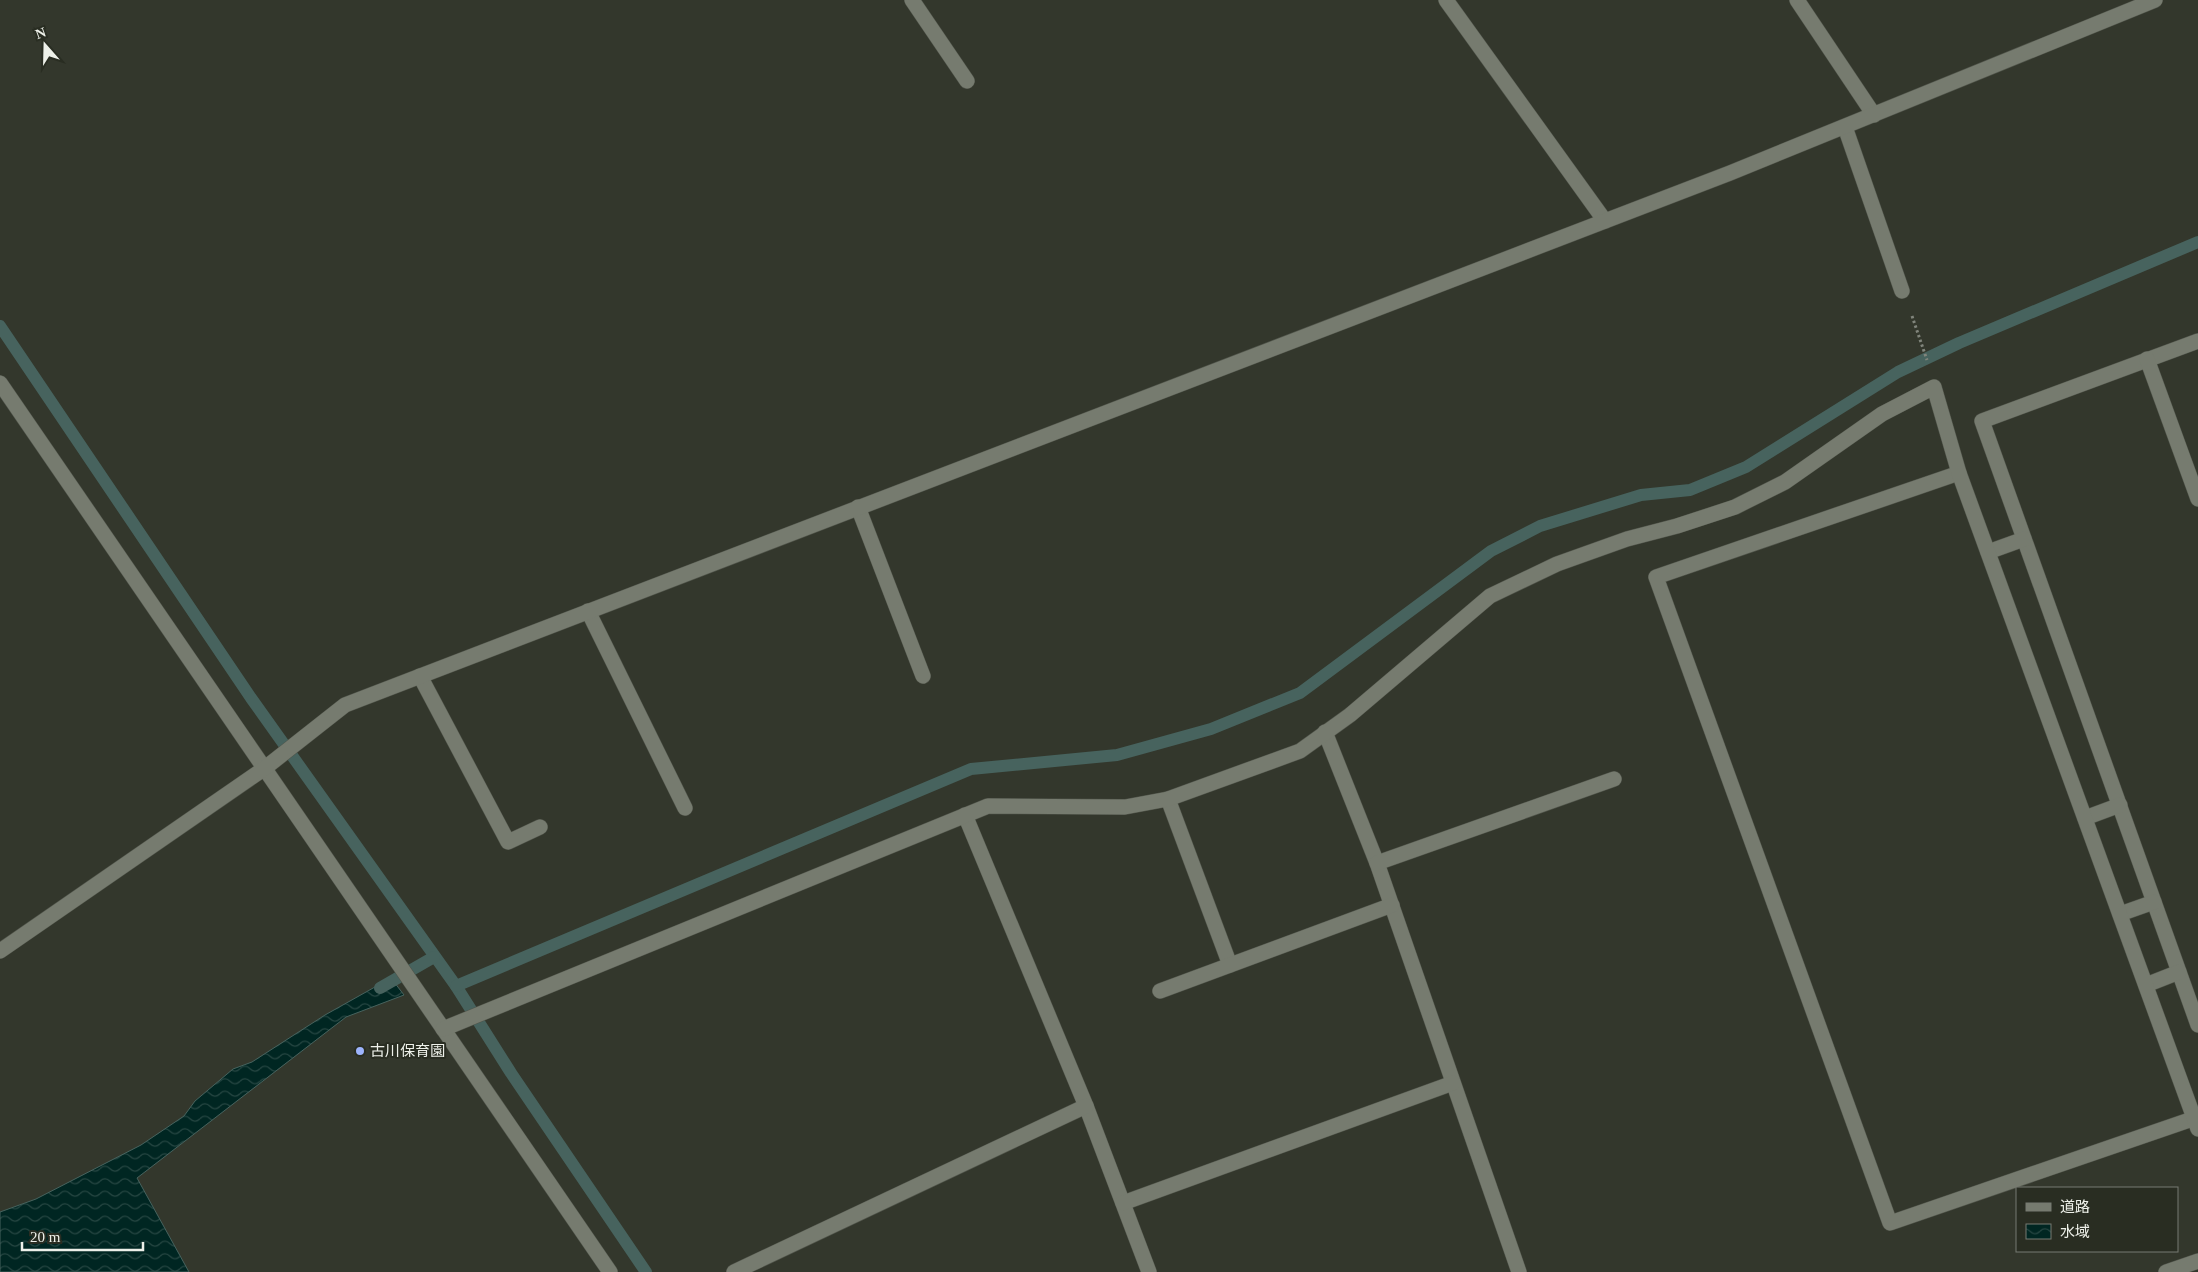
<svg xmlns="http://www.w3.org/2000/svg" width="2198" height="1272" viewBox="0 0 2198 1272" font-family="'Times New Roman','Noto Sans JP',serif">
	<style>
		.water { fill: url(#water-waves); stroke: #47635e }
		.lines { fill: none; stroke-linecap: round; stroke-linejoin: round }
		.stream { stroke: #47635e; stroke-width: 12 }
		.minor-casing { stroke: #51554b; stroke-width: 16 }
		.path { stroke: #81857c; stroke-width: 3; stroke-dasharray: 2.5 2.5; stroke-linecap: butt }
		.minor { stroke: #767b6f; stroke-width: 15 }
		.poi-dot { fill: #9db4fd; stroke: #292d22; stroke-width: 2 }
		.labels { text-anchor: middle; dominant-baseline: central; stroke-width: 4; stroke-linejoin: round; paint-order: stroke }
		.poi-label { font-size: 15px; fill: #edf0e9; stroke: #292d22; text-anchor: start }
	</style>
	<defs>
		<pattern id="water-waves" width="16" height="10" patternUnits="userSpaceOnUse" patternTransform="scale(1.25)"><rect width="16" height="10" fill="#002622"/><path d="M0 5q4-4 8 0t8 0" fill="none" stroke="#264642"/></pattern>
	</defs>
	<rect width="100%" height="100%" fill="#33372c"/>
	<path class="water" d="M391,978L404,995L346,1017L137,1178L189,1272H0V1212L36,1199L141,1145L184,1116L195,1101L233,1069L252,1062L325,1015Z"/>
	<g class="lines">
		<g class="stream">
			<path d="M0,326L251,698L456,986L511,1073L646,1272"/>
			<path d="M456,986L971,769L1117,755L1211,729L1300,693L1491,551L1540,526L1641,495L1690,490L1746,467L1898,372L1959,343L2198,242"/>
			<path d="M380,988L434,957"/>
		</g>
		<defs>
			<g id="minor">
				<path d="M912,0L967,81"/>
				<path d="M1446,0L1605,221"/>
				<path d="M1797,0L1874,115"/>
				<path d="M1845,127L1902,291"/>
				<path d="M2198,341L1982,421L2198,1025"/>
				<path d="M2147,359L2198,499"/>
				<path d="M0,383L610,1272"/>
				<path d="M1959,473L1656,577L1890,1223L2198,1117"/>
				<path d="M858,507L923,676"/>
				<path d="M1988,552L2024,539"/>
				<path d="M588,611L685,808"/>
				<path d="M420,676L508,842L540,827"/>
				<path d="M1325,732L1377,863L1519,1272"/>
				<path d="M1168,799L1230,965"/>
				<path d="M965,815L1086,1106L1149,1272"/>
				<path d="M2085,818L2120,805"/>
				<path d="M1377,863L1614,779"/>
				<path d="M2120,914L2154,902"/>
				<path d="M0,951L265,768L345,705L1730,173L2155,0"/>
				<path d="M2146,985L2179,972"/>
				<path d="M1160,991L1392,905"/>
				<path d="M443,1029L988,806L1125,807L1168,799L1300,751L1350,715L1490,596L1557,564L1627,539L1677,526L1735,507L1785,482L1882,414L1934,387L1959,473L2198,1129"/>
				<path d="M1123,1203L1453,1083"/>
				<path d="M734,1272L1086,1106"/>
				<path d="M2166,1272L2198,1261"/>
			</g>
		</defs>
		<use href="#minor" class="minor-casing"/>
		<path class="path" d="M1912,316L1927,360"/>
		<use href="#minor" class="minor"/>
	</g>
	<circle class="poi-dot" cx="360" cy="1051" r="5"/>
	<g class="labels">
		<g class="poi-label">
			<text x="370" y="1051">古川保育園</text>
		</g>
	</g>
	<rect x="2016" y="1187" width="162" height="65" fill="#292d22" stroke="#777b72"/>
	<rect x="2026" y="1203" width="25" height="8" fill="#767b6f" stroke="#777b72"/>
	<text x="2060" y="1212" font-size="15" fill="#edf0e9">道路</text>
	<rect x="2026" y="1224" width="25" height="15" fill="url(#water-waves)" stroke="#777b72"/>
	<text x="2060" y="1237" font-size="15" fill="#edf0e9">水域</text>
	<g transform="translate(45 45) rotate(340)" stroke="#292d22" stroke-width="4" paint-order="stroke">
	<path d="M0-4L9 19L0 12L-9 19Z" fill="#edf0e9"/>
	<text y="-8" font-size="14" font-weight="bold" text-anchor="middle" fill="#edf0e9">N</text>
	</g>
	<path d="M22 1242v8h121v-8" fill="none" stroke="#edf0e9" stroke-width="2.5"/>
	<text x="30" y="1242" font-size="15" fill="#edf0e9" stroke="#292d22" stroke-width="4" paint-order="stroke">20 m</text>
</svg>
